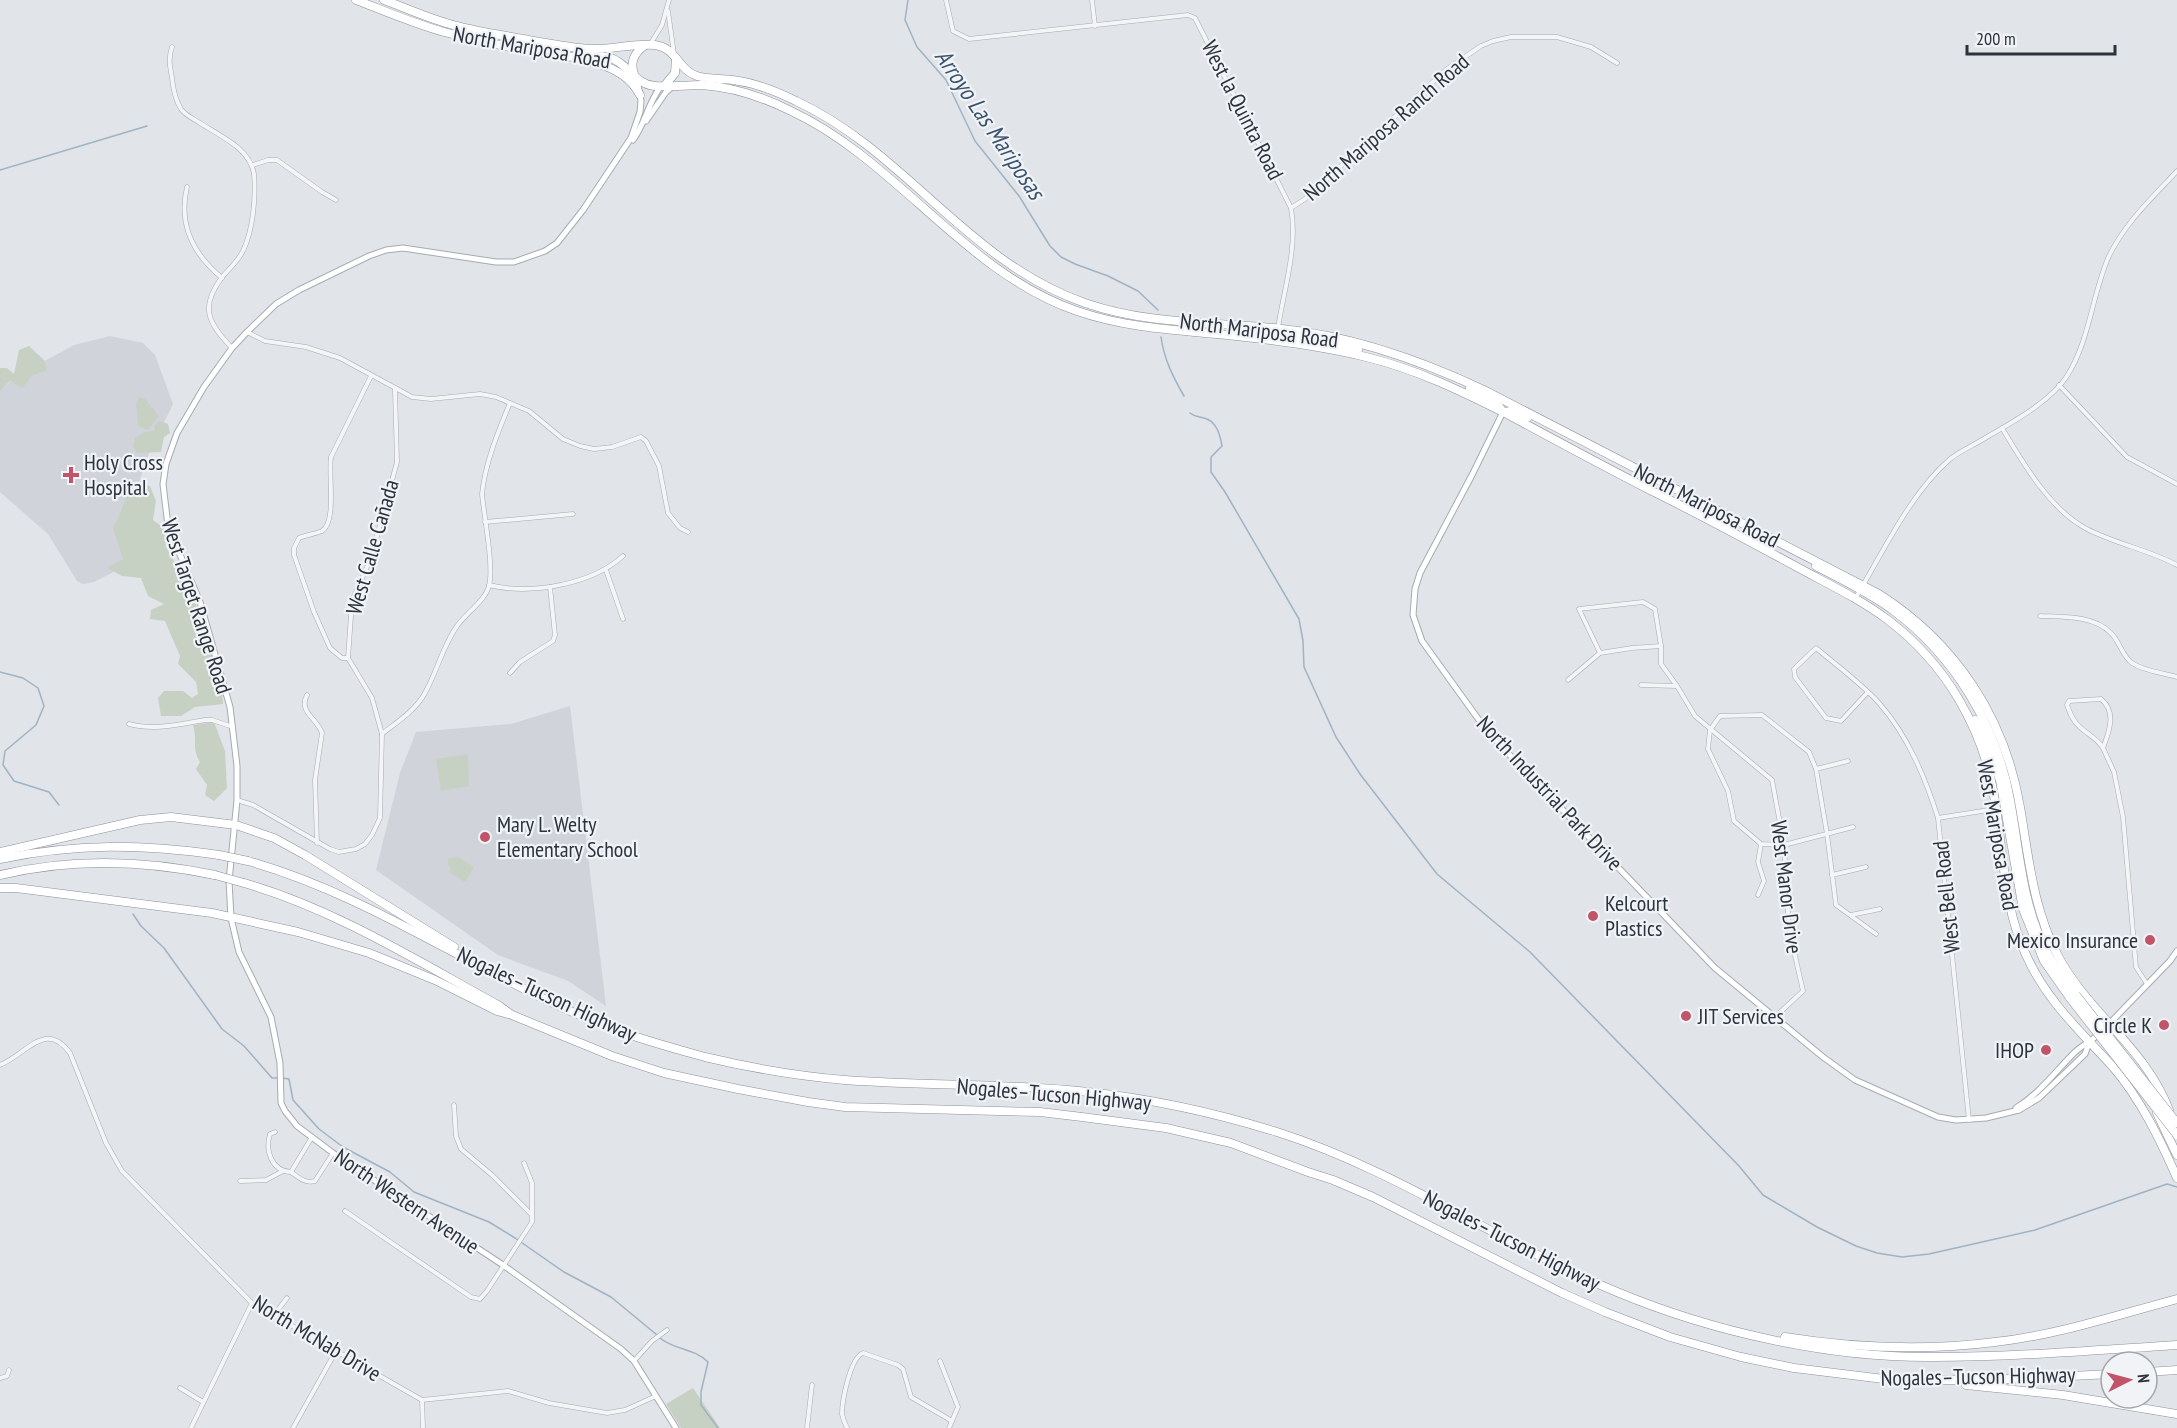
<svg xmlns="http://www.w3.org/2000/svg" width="2177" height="1428" viewBox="0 0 2177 1428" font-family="'PT Sans Narrow',sans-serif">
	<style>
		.built { fill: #d0d3da }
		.green { fill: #c7d1c3 }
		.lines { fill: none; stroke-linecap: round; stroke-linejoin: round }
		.stream { stroke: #a0b3c4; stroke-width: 1.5 }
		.street-casing { stroke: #a7abb2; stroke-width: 5 }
		.secondary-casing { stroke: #a7abb2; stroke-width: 7 }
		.highway-casing { stroke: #8a929d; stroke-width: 9 }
		.street { stroke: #f3f5f7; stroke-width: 4 }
		.secondary { stroke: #fff; stroke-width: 5 }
		.highway { stroke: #fff; stroke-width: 8 }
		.highway-bridge-casing { stroke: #8a929d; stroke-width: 9; stroke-linecap: butt }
		.highway-bridge { stroke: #fff; stroke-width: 8 }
		.poi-dot { fill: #c05468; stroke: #f1f3f6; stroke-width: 2 }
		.labels { text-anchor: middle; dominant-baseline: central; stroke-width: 4.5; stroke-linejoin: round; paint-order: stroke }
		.street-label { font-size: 22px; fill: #2b333e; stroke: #f1f3f6 }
		.poi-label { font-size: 22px; fill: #2b333e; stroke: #f1f3f6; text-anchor: start }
		.water-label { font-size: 24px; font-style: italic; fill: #3a536e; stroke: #f1f3f6 }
	</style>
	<rect width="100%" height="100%" fill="#e1e4e8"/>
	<g class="built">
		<path d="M110,336L143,343L155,355L173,404L147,458L136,492L131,563L94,582L83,584L77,581L48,534L0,492V391L17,376L74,345Z"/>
		<path d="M570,706L606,1006L568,981L498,955L376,870L400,773L416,732L511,724Z"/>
	</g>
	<g class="green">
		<path d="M29,346L44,360L47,370L32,376L22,388L10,381L0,391V368H7L14,374L19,350Z"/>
		<path d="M139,397L145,399L159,416L148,430L138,426L136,403Z"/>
		<path d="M160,421L168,424L170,433L164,437L161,452L137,453L133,446L135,438L145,432L154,431L155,424Z"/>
		<path d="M133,482L150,486L156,501L153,520L164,528L166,547L186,582L199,611L204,637L216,660L212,668L213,684L222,690L223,704L195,707L181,716H161L158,698L164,691H183L192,698L198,694L196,682L178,664L180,656L165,621L150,619L151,610L164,604L148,596L141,578L122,576L107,568L123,559L113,528C122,513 125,497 133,482Z"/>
		<path d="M214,722L225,751L227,788L214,801L205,795L207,785L196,769L200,762C191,746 198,742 193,725Z"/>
		<path d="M468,754L469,786L441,791L436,759Z"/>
		<path d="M458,857L474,867L465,882L449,872L451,868L448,865V858Z"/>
		<path d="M693,1388L720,1428H681L666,1404Z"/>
	</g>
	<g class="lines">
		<g class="stream">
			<path d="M908,0L905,20L917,47L946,80L975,141L1019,196L1050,246L1061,257L1075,264L1108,276L1138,291L1158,310"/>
			<path d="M0,170L147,126"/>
			<path d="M1161,337C1164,359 1173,377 1184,396"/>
			<path d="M1190,413C1195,417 1198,416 1204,418C1217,421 1220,435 1222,446L1211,457V472L1225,492L1299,619L1303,641L1304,667L1336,737L1360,774L1437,874L1530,952L1739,1166L1763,1195L1817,1227L1856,1246L1877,1253L1902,1257L1929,1254L2035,1230L2167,1184L2177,1187"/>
			<path d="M0,672L23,678L38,688L44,706L36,725L5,751L3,765L14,781L49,792L59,805"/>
			<path d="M133,914L141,926L164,948L222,1029L244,1046L272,1078H277"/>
			<path d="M282,1078L289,1079L293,1100L319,1129L343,1147L390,1172L414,1192L489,1222L515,1238L564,1272L611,1297L657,1335"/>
			<path d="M660,1338C674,1350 694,1348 708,1362L701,1392V1405L718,1428"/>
		</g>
		<defs>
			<g id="street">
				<path d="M946,0L953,31L969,39L1188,15L1195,18L1291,208C1298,247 1284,289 1278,328"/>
				<path d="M1092,0L1095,26"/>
				<path d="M668,11L674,54"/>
				<path d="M651,43L662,25L669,0"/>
				<path d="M172,47C168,58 170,67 172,78C173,88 176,101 181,109C185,115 194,119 200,123C220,136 250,148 254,174C256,198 253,230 243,251C238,261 230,268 223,276C199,307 208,323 232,348"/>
				<path d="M253,165L268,160H277L322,192L336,200"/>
				<path d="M187,187C178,225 193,254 222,278"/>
				<path d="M1291,208L1305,199L1447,69L1481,46L1493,41L1511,37H1557L1591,47L1617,63"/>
				<path d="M247,332L265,341L306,347L340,358L412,397L431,399L480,394L496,397L529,411L563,439L580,446L594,449L612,447L641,437L646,441L659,466L668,513L680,528L688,532"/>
				<path d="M2059,385L2127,457L2177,484"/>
				<path d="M2002,428C2023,463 2050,510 2087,529C2116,544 2149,550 2177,565"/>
				<path d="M485,522L573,514"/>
				<path d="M606,570L623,619"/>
				<path d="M489,585C530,595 591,585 623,556"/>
				<path d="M1855,599C1882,554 1910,494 1949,460C1958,452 1970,447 1980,441C2007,425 2050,403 2067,376C2090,340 2092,294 2109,256C2125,223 2152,198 2177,171"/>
				<path d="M2040,616C2063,617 2093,615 2111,633C2120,642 2122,656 2132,663C2144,671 2163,673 2177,677"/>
				<path d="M1600,653L1632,648L1661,646"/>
				<path d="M348,658H342L330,648L314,612L294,555V548L299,538C306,535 315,534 322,531C337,522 328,474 331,457L371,376"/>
				<path d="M510,673L520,662L553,641L555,635L550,587"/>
				<path d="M1568,680L1600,653L1579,609L1643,602L1655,609L1661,646V664L1677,686"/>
				<path d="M1641,685L1677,686L1695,716L1772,780L1784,845L1789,929L1803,991L1775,1017"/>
				<path d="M1867,693L1841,721L1826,718L1795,677L1794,669L1816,648C1835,664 1863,685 1879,703C1908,736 1925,777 1938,818L1969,1120"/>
				<path d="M307,695C298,712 317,718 322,733L315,780L317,843"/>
				<path d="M129,724C155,731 180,724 205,720H212L233,727"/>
				<path d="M382,734L372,698L348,658L352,601L371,558L397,462L395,389"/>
				<path d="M2103,748C2109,732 2117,712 2101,699L2069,701L2067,705C2070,713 2073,722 2080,727C2088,735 2097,738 2103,748L2114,772L2123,817L2136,967L2147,984"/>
				<path d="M1816,769L1848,761"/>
				<path d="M237,800L253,805L330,849L339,852L356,849L365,844L372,835L380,818L382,734C397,722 416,710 425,693C437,671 443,646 457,626C466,613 485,601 489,586C494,566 484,516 482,494C485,463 498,432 510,403"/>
				<path d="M1938,818L1995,809"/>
				<path d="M1853,827L1784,845L1761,844L1734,821L1728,791L1708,749L1710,730L1720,716L1762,715L1809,752L1816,769L1827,834L1836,905L1876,934"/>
				<path d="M1832,875L1866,867"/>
				<path d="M1758,895L1764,881L1758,862L1761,844"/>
				<path d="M1851,915L1880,909"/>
				<path d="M0,1065C26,1055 45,1019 70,1053L106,1143L122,1171L252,1303L422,1400L508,1391L549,1403L607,1413L625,1410L656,1396"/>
				<path d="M454,1105L456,1136L461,1149L492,1175L531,1214"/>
				<path d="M275,1132L270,1134C265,1150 271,1171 291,1172"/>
				<path d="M312,1137L291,1172C298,1177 305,1184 315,1181L333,1153"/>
				<path d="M240,1181L266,1180L283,1171"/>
				<path d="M345,1211L471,1297L480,1299L487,1291L532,1222V1183L524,1163"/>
				<path d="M274,1315L287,1298"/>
				<path d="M634,1361L652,1341L667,1330"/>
				<path d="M940,1361L958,1407L949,1428"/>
				<path d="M0,1378L7,1376L9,1370"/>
				<path d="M180,1388L203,1402"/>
				<path d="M422,1400L423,1428"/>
				<path d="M191,1428L252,1303"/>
				<path d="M293,1428L336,1351"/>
				<path d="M807,1428L812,1385"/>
				<path d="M847,1428C845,1424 843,1419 842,1414C842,1401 850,1358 863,1353L898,1365L903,1369L911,1397L952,1421"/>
			</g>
			<g id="secondary">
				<path d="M637,79L641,101L640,112L631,138L583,210L557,243L545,251L514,262H496L403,248L386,250L369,256L299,290L276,304L247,332L232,348L204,387L177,433L166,464L163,484L168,526L200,602L230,707L237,766V800L229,881L231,918L239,952L271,1017L280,1063L281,1103L285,1111L297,1126L333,1153L503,1265L621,1349L634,1361L676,1428"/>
				<path d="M646,121L666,92L673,86"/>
				<path d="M633,140C645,124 648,103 661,86"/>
				<path d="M1503,412L1472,475L1420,573L1415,589L1413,615L1422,641L1479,720L1502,747L1715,968L1823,1057L1855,1080L1938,1117L1956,1120L1986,1118L2019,1110L2039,1098L2085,1054L2089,1043"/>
				<path d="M2109,1024L2170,961L2177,951"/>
				<path d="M2016,1108C2039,1094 2055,1072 2074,1053C2082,1045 2092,1041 2100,1033"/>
			</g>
			<g id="highway">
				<path d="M356,0C385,11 415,24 444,32C482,42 521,50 559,56C575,58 591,55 606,57C627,60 634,85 655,86C669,87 687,85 702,85C733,87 763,97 791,111C898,161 964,272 1077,311C1126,328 1176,330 1227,335C1274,340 1321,346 1366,357C1416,369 1461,391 1507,414C1555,440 1603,466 1652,491C1701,515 1749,541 1797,567C1828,584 1860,599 1888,620C1917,642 1940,668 1958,698C1974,725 1986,755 1992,785C2004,843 2001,903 2027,957C2047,1001 2081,1032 2113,1067C2141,1100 2160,1139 2177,1178"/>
				<path d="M384,0C403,7 421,15 440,21C465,30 492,33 517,38C541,42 564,47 589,49C611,50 633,43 655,45C677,48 678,70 697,76C710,80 725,78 739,81C758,84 778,92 796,101C906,152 967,262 1085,303C1148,325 1217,322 1282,329C1353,336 1420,360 1484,390L1879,594C1956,643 2005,718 2020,807C2029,859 2033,909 2058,956C2089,1014 2145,1047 2169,1110"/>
				<path d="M587,61C608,65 630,75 640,95"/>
				<path d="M634,74C630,63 634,53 644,46"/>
				<path d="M665,85L675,73L676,59"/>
				<path d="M1278,329L1285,334L1358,350"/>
				<path d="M1239,331L1267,333L1277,330"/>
				<path d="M1470,388L1498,405L1503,412L1512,411L1528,417"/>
				<path d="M1816,566C1842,580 1870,593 1894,611C1954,656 1997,726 2010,800C2020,854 2022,909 2050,958C2057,971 2067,983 2076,995"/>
				<path d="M1975,720L1983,734L2000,780L2023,909L2044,961L2070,998"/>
				<path d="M0,852L140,820L171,817L236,825L274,838L305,855L454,947"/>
				<path d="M0,859C79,843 140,844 219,855"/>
				<path d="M248,861C376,897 485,979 608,1027C639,1039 672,1048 705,1057C751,1068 798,1076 845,1080C926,1086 1008,1083 1088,1092C1152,1099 1216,1113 1277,1132C1397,1170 1501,1244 1617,1292C1713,1332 1829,1358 1933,1357C2015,1357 2096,1350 2177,1345"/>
				<path d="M0,875C71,858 144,860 215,875"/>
				<path d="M244,883C334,909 416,960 498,1005L512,1015L612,1056L664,1073L738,1089L808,1102L845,1107L1040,1112L1082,1117L1166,1128L1231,1143L1308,1172L1333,1180L1373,1197L1562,1293L1605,1312L1670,1337L1741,1357L1794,1368L1892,1380H1989L2111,1374"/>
				<path d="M0,888H16L212,913L298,932L369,953L435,980L497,1011L508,1014"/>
				<path d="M2157,1113L2177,1155"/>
				<path d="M1785,1337C1854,1348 1925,1351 1995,1342C2057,1335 2117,1315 2177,1299"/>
				<path d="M2147,1372L2177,1370"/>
				<path d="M1966,1385L2063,1395L2177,1414"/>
			</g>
		</defs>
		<use href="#street" class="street-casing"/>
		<use href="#secondary" class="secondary-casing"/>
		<use href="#highway" class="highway-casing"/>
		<use href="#street" class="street"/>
		<use href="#secondary" class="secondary"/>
		<use href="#highway" class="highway"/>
		<defs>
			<g id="highway-bridge">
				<path d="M219,855L248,861"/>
				<path d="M215,875L244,883"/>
				<path d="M2076,995L2177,1123"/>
				<path d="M2070,998L2177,1135"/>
			</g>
		</defs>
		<use href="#highway-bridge" class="highway-bridge-casing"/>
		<use href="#highway-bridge" class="highway-bridge"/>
	</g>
	<g class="poi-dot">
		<path d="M68 466h6v6h6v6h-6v6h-6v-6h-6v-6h6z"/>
		<circle cx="485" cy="837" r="6"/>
		<circle cx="1593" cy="916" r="6"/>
		<circle cx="2150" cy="940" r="6"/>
		<circle cx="1686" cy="1016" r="6"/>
		<circle cx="2164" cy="1025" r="6"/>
		<circle cx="2046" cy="1050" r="6"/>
	</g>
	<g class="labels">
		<g class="street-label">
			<text transform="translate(532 47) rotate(10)">North Mariposa Road</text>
			<text transform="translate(1243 110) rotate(63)">West la Quinta Road</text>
			<text transform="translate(1386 127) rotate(-41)">North Mariposa Ranch Road</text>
			<text transform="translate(1259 330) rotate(7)">North Mariposa Road</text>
			<text transform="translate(1707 505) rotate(27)">North Mariposa Road</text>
			<text transform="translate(372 547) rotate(-74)">West Calle Cañada</text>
			<text transform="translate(197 606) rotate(72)">West Target Range Road</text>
			<text transform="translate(1550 793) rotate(47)">North Industrial Park Drive</text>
			<text transform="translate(1998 835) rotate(80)">West Mariposa Road</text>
			<text transform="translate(1787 887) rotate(83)">West Manor Drive</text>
			<text transform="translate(1946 897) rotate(-96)">West Bell Road</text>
			<text transform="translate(547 994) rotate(25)">Nogales–Tucson Highway</text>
			<text transform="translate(1054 1094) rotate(5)">Nogales–Tucson Highway</text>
			<text transform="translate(407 1201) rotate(34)">North Western Avenue</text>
			<text transform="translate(1512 1240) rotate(27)">Nogales–Tucson Highway</text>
			<text transform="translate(317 1338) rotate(31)">North McNab Drive</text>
			<text transform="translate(1978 1376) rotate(-1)">Nogales–Tucson Highway</text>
		</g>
		<g class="poi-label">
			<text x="84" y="462">Holy Cross<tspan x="84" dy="25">Hospital</tspan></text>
			<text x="497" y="824">Mary L. Welty<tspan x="497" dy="25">Elementary School</tspan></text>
			<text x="1605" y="903">Kelcourt<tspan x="1605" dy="25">Plastics</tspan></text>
			<text x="2138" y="940" text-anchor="end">Mexico Insurance</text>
			<text x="1698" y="1016">JIT Services</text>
			<text x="2152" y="1025" text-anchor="end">Circle K</text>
			<text x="2034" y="1050" text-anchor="end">IHOP</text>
		</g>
		<g class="water-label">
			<text transform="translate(990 124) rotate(56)">Arroyo Las Mariposas</text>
		</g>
	</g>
	<g transform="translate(2129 1380) rotate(84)"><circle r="28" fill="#f1f3f6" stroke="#a2a6ac" stroke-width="1.5"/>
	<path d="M0-4.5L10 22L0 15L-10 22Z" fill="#c05468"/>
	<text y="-9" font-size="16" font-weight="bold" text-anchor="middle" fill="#2b333e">N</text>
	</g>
	<path d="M1967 45v9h148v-9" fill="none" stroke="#2b333e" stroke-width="3"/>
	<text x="1976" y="45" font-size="18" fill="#2b333e" stroke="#f1f3f6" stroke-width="4.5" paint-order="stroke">200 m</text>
</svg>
